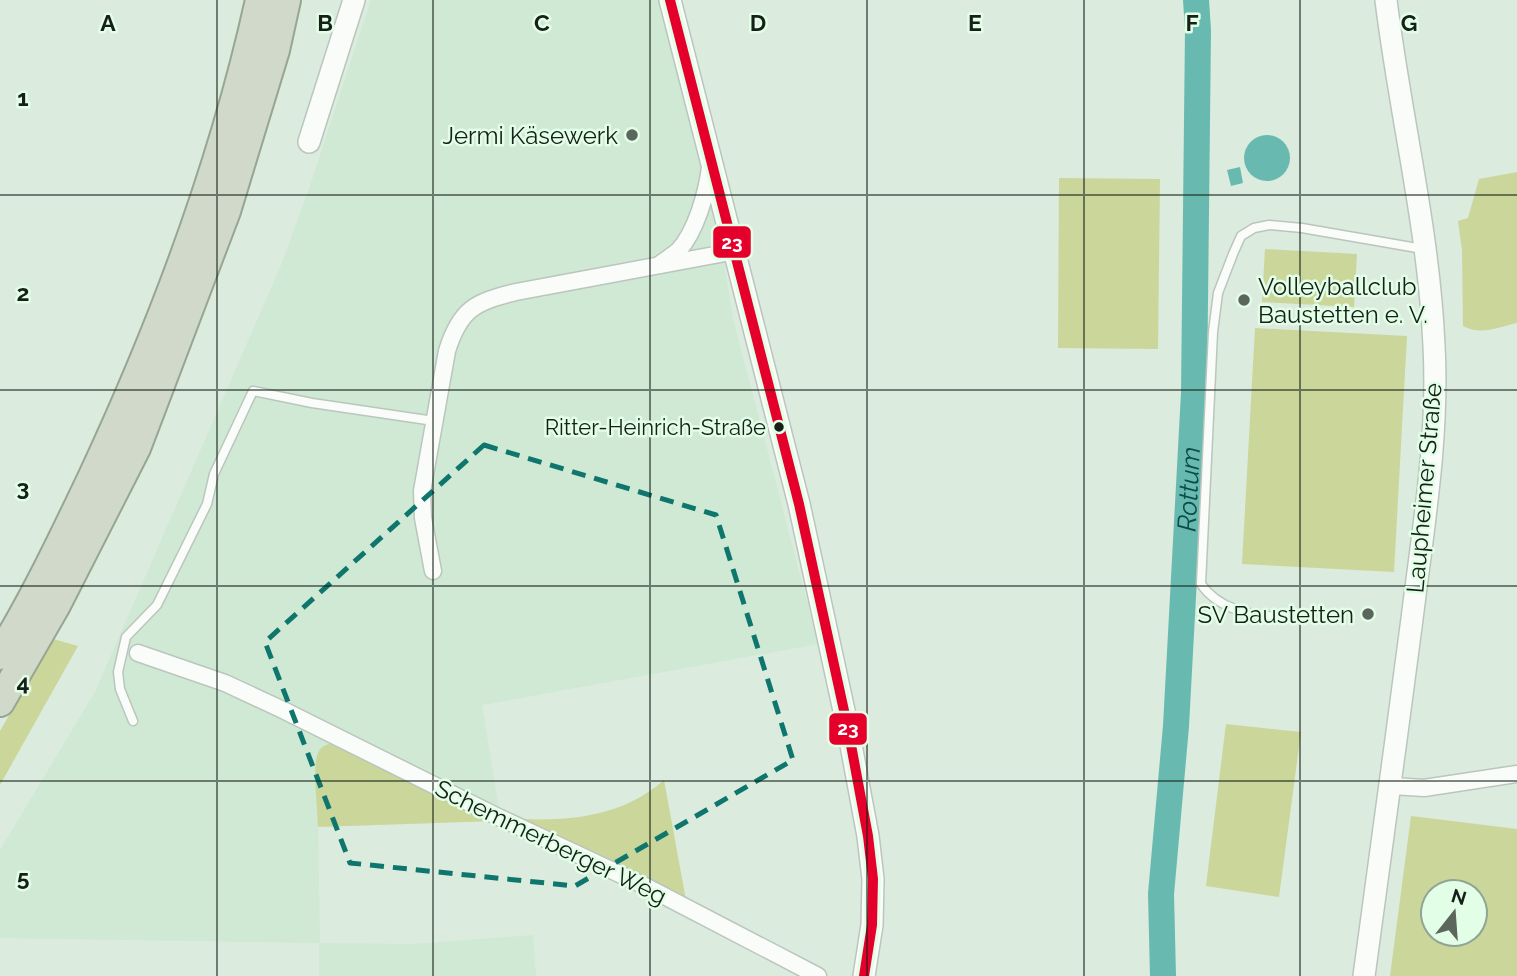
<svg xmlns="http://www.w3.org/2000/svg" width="1517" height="976" viewBox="0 0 1517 976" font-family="Raleway,sans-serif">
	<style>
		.built { fill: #cfe9d4 }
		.green { fill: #cbd69b; fill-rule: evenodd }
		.water { fill: #68bab0 }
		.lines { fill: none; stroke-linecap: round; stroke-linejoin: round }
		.river { stroke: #68bab0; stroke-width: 26 }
		.lane-casing { stroke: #bac6bc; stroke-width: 11 }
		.street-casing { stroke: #bac6bc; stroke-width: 19 }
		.secondary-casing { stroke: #bac6bc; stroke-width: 24 }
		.highway-casing { stroke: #97a692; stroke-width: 32 }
		.lane { stroke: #fafcfa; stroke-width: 8 }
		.street { stroke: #fafcfa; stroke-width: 16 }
		.secondary { stroke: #fafcfa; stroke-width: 21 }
		.highway { stroke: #d1d9ca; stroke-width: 28 }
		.bus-1-casing { stroke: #e2fee7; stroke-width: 16 }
		.bus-1 { stroke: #e4002b; stroke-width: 10 }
		.marked { fill: none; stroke: #0f766e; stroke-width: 5; stroke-dasharray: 14 9; stroke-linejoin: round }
		.grid { fill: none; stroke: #162018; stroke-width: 2; stroke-opacity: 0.55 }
		.poi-dot { fill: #5b675d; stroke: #e2fee7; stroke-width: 2.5 }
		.bus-dot { fill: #162018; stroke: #e2fee7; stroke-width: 2.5 }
		.labels { text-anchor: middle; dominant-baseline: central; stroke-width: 5; stroke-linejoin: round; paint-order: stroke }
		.bus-label { font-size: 22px; fill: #162018; stroke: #e2fee7; text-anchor: end }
		.poi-label { font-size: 24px; fill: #162018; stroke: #e2fee7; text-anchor: end }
		.street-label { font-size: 24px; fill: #162018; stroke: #e2fee7 }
		.water-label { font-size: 26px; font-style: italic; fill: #0d4d49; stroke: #e2fee7 }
		.grid-label { font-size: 23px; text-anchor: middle; font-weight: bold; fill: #162018; stroke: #e2fee7; stroke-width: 5; stroke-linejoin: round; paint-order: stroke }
		.line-badge { stroke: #e2fee7; stroke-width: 2.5 }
		.badge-label { font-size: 19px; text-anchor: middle; font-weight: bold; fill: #fff }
	</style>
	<rect width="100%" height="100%" fill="#dbebde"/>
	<path class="built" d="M371,0H659L720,237L733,319L818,644L482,705L499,809L494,821L318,827L320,943L413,944L533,935L536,976H319V943L0,938V850L95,692L282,263L312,180Z"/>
	<g class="green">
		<path d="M1517,172V323C1499,327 1480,336 1463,326L1462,250L1458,221L1468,218L1479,179Z"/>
		<path d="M1059,178L1160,179L1158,349L1058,348Z"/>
		<path d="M1265,249L1357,254L1354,307L1262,302Z"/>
		<path d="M1255,328L1407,336L1394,572L1242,564Z"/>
		<path d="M53,639L78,646L0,785V731Z"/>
		<path d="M1226,724L1301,732L1279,897L1206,886Z"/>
		<path d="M336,742L494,821L318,827C318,811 312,766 318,753C321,745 329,744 336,742Z"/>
		<path d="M664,780L686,900L608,860L520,819C573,821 623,816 664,780Z"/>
		<path d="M1411,816L1517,829V976H1390ZM1433,892H1475V934H1433Z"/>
	</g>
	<g class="water">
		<circle cx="1267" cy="158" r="23"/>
		<path d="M1240,167L1243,183L1231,186L1227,170Z"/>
	</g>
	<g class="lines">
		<path class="river" id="s1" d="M1163,976L1161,894L1176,726L1194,393L1198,30L1196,0"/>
		<defs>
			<g id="lane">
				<path d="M1277,617C1250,615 1218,609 1201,584L1213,332L1218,293L1233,254L1241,236L1254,228L1269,225L1302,228L1423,249"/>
				<path d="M133,721L120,689L118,672L126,637L157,605L207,504L214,474L253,391L312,403L434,421"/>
			</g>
			<g id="street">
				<path d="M659,265C665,260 672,256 678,251C696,232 707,192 710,167"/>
				<path d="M433,571L423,518L422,491L447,351C460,309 475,302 516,292L736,251"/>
				<path d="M138,653L225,683L283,710L494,815L647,887L818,976"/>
				<path d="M1392,786L1424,788L1517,774"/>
			</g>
			<g id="secondary">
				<path d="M670,0L799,504L848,729L868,836L873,879L872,925L864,976"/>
				<path d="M309,142L354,0"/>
				<path d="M1364,976C1381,857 1396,738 1412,619C1423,529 1439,437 1434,346C1429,229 1400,115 1386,0"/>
			</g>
			<g id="highway">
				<path d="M0,655C35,598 64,537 93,476C164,324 224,164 260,0"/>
				<path d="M0,702L56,605L136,448L226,211L275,50L286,0"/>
			</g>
		</defs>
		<use href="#lane" class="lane-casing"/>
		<use href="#street" class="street-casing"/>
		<use href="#secondary" class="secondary-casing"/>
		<use href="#highway" class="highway-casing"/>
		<use href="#lane" class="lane"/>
		<use href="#street" class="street"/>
		<use href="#secondary" class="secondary"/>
		<use href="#highway" class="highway"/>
		<defs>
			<path id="bus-1" d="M670,0L799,504L848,729L868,836L873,879L872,925L864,976"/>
		</defs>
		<use href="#bus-1" class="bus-1-casing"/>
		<use href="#bus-1" class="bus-1"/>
	</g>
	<path class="marked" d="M484,445L716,515L793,760L575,886L350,863L265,642Z"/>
	<path class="grid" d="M217,0V976M433,0V976M650,0V976M867,0V976M1084,0V976M1300,0V976M0,195H1517M0,390H1517M0,586H1517M0,781H1517"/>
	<g class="poi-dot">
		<circle cx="632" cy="135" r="7"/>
		<circle cx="1244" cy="300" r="7"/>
		<circle cx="1368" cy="614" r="7"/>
	</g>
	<circle class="bus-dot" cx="779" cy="427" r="6"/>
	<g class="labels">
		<g class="bus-label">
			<text x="766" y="427">Ritter-Heinrich-Straße</text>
		</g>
		<g class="poi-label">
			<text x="618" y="135">Jermi Käsewerk</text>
			<text x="1258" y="286" text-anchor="start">Volleyballclub<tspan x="1258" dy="28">Baustetten e. V.</tspan></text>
			<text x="1354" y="614">SV Baustetten</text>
		</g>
		<g class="street-label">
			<text transform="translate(1424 488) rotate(-85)">Laupheimer Straße</text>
			<text transform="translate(551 842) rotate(26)">Schemmerberger Weg</text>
		</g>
		<g class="water-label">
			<text stroke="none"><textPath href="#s1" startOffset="488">Rottum</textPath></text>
		</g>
	</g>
	<g class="grid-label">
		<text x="108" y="31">A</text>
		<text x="325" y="31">B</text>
		<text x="542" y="31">C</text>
		<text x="758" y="31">D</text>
		<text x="975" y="31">E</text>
		<text x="1192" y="31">F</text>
		<text x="1409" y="31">G</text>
		<text x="23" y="106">1</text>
		<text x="23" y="301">2</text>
		<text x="23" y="496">3</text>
		<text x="23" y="691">4</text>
		<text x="23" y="886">5</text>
	</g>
	<g class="line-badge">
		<rect x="712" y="225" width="40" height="34" rx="7" fill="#e4002b"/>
		<rect x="828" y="712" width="40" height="34" rx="7" fill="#e4002b"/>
	</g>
	<g class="badge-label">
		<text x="732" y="249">23</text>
		<text x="848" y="735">23</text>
	</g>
	<g transform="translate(1454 913) rotate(17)"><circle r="33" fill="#e2fee7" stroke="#90a594" stroke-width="2"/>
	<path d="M0-5L12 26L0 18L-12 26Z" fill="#5b675d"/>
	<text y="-10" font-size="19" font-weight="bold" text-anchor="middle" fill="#162018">N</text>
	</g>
</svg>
